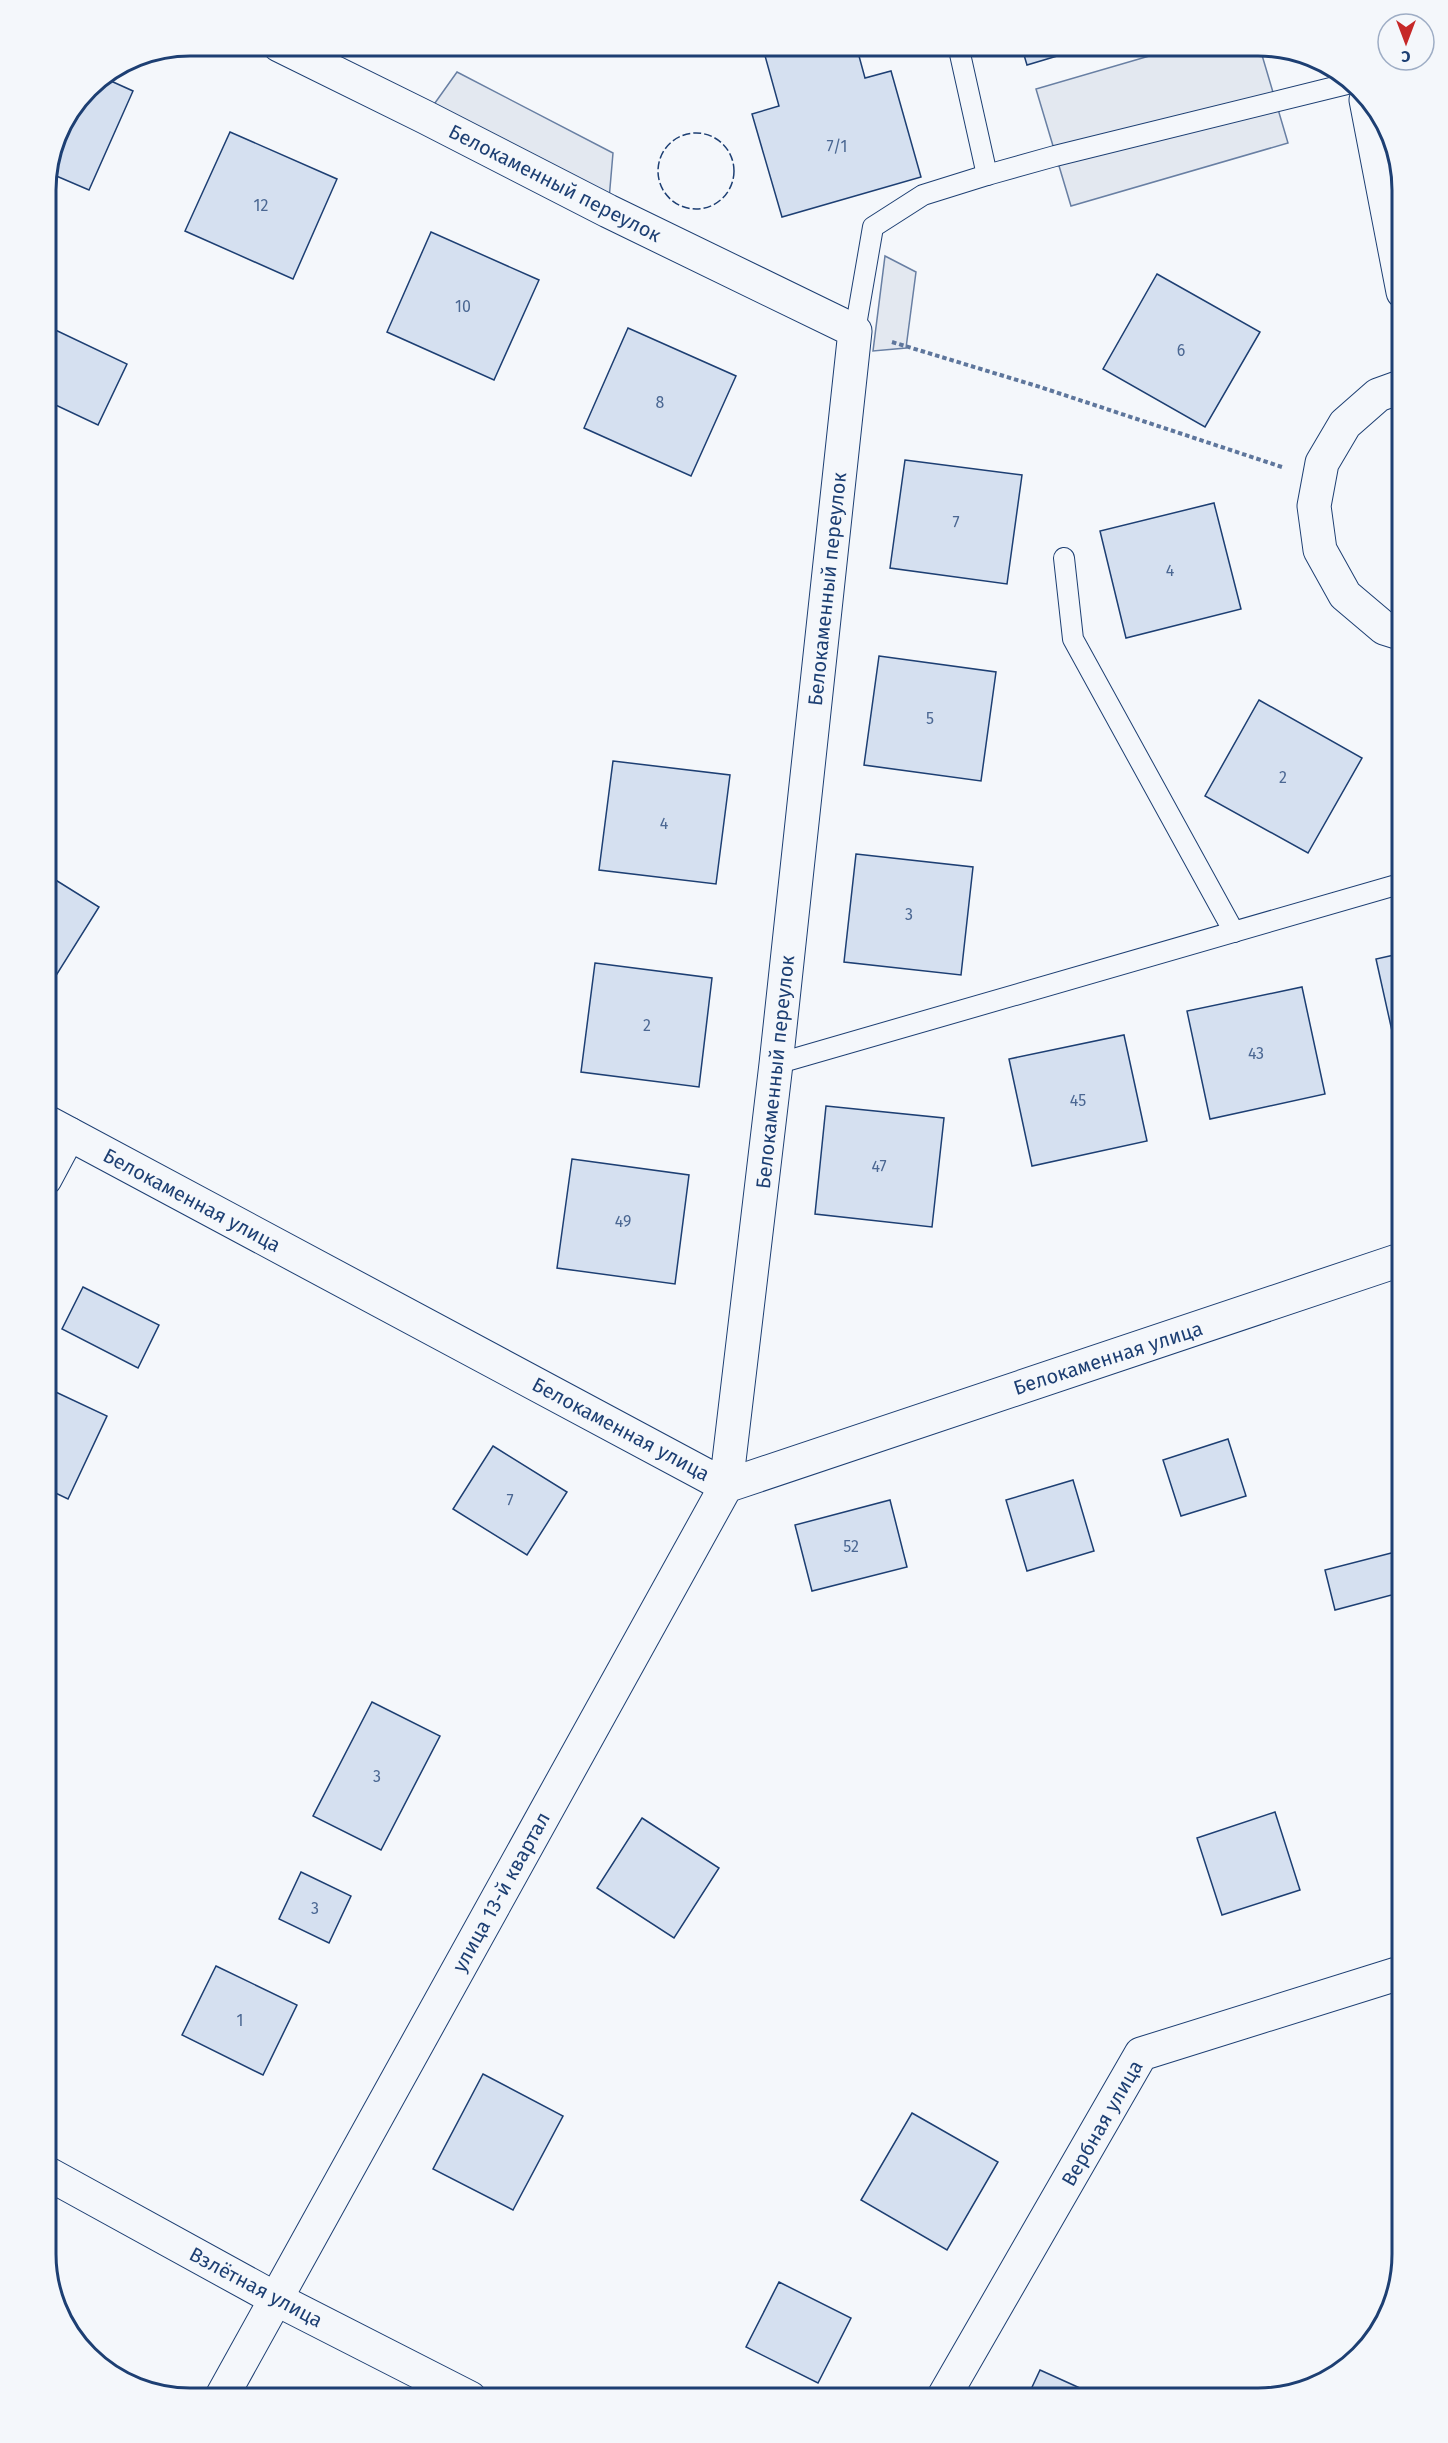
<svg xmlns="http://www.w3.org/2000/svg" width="1448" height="2443" viewBox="0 0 1448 2443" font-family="'Fira Sans',sans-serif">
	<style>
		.parking { fill: #e3e8f0; stroke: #687fa3; stroke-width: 1.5 }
		.building { fill: #d5e0f0; stroke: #1d3f73; stroke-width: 1.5 }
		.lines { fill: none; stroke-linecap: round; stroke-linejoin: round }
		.lane-casing { stroke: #1d3f73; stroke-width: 22 }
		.street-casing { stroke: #1d3f73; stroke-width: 35 }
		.secondary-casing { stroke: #1d3f73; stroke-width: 35 }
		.path { stroke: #5e769c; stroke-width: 4; stroke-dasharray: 4.5 3; stroke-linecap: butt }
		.lane { stroke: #f4f7fb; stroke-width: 20 }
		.street { stroke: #f4f7fb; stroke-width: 33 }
		.secondary { stroke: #f4f7fb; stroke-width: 33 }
		.fence { stroke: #1d3f73; stroke-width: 1.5; stroke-dasharray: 8 3; stroke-linecap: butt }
		.labels { text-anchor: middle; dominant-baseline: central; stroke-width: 4.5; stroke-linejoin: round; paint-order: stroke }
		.number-label { font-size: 16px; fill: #4b6792 }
		.street-label { font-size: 20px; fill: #1d3f73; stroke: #f4f7fb }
		.rim { fill: none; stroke: #1d3f73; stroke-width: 3 }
	</style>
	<rect width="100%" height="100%" fill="#f4f7fb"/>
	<g class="parking">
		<path d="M1187,45H1259L1288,143L1071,206L1036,89Z"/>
		<path d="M457,72L613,153L608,211L425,117Z"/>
		<path d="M885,256L916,272L906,348L873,351Z"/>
	</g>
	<g class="building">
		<path d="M762,45H856L865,78L891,71L921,177L782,217L752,114L779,106Z"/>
		<path d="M1021,45H1094L1027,65Z"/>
		<path d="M102,77L133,91L89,190L47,172L56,134L87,87Z"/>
		<path d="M230,132L337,179L293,279L185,231Z"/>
		<path d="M431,232L539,280L494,380L387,332Z"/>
		<path d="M1157,274L1260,332L1205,427L1103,369Z"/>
		<path d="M47,326L127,364L98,425L45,400Z"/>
		<path d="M628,328L736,376L691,476L584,428Z"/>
		<path d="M905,460L1022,475L1007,584L890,568Z"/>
		<path d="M1214,503L1241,609L1126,638L1100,531Z"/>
		<path d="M879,656L996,672L981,781L864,765Z"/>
		<path d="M1259,700L1362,758L1308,853L1205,796Z"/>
		<path d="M613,761L730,775L716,884L599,870Z"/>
		<path d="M856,854L973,867L961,975L844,962Z"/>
		<path d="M46,874L99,907L52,982L45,977Z"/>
		<path d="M1403,953V1066L1400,1067L1376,959Z"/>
		<path d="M595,963L712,978L699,1087L581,1072Z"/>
		<path d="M1302,987L1325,1094L1210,1119L1187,1011Z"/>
		<path d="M1124,1035L1147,1141L1032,1166L1009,1059Z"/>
		<path d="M826,1106L944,1118L932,1227L815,1214Z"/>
		<path d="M572,1159L689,1175L675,1284L557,1268Z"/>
		<path d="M83,1287L159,1325L138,1368L62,1329Z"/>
		<path d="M45,1387L107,1416L68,1499L45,1488Z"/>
		<path d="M1228,1439L1246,1496L1181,1516L1163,1460Z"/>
		<path d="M493,1446L567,1492L527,1555L453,1509Z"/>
		<path d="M1073,1480L1094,1551L1027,1571L1006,1500Z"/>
		<path d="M890,1500L907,1567L812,1591L795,1525Z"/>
		<path d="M1403,1550V1592L1335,1610L1325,1570Z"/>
		<path d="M372,1702L440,1736L381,1850L313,1816Z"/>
		<path d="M1275,1812L1300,1890L1222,1915L1197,1838Z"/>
		<path d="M642,1818L719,1868L674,1938L597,1888Z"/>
		<path d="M301,1872L351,1896L329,1943L279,1919Z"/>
		<path d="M216,1966L297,2005L263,2075L182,2035Z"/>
		<path d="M483,2074L563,2116L513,2210L433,2169Z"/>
		<path d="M912,2113L998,2162L947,2250L861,2200Z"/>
		<path d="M779,2282L851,2318L818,2383L746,2347Z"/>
		<path d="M1040,2370L1102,2398H1027Z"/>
	</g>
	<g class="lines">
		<defs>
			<g id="lane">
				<path d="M958,45L987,175"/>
				<path d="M855,331L873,227L923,195L987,175L1055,156L1351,83"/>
				<path d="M1064,558L1073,639L1234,932"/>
				<path d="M776,1064L1403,883"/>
			</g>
			<g id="street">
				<path d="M1366,100L1403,292"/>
				<path d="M1403,634L1384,628L1345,595L1320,550L1314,506L1322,463L1345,424L1378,395L1403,386"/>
				<path d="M45,1121L726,1486L776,1064L855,331L608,211L425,117L279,45"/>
				<path d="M45,1179L69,1134"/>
				<path d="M45,2172L276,2299L470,2398"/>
				<path d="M943,2398L1141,2054L1403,1972"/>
			</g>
			<path id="secondary" d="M221,2398L726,1486L1403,1259"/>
		</defs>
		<use href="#lane" class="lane-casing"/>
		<use href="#street" class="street-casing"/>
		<use href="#secondary" class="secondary-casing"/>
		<path class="path" d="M892,342L1040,387L1282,467"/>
		<use href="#lane" class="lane"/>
		<use href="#street" class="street"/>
		<use href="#secondary" class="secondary"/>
		<circle class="fence" cx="696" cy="171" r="38"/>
	</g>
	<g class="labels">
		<g class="number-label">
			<text x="837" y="146">7/1</text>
			<text x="261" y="205">12</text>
			<text x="463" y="306">10</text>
			<text x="1181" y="350">6</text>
			<text x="660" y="402">8</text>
			<text x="956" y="522">7</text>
			<text x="1170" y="570">4</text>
			<text x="930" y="718">5</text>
			<text x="1283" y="777">2</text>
			<text x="664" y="823">4</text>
			<text x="909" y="914">3</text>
			<text x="647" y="1025">2</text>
			<text x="1256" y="1053">43</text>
			<text x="1078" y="1100">45</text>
			<text x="879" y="1166">47</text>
			<text x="623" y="1221">49</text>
			<text x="510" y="1500">7</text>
			<text x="851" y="1546">52</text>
			<text x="377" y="1776">3</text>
			<text x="315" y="1908">3</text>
			<text x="240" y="2020">1</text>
		</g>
		<g class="street-label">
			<text transform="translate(555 183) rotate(27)">Белокаменный переулок</text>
			<text transform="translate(827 589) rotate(-84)">Белокаменный переулок</text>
			<text transform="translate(775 1072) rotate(-84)">Белокаменный переулок</text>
			<text transform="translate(192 1200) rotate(28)">Белокаменная улица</text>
			<text transform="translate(1108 1358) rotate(-18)">Белокаменная улица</text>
			<text transform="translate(621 1429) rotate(28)">Белокаменная улица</text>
			<text transform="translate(501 1892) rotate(-61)">улица 13-й квартал</text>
			<text transform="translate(1102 2123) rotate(-60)">Вербная улица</text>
			<text transform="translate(256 2287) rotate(28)">Взлётная улица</text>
		</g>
	</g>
	<path d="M0 0H1448V2443H0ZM190 56H1258A134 134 0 0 1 1392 190V2254A134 134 0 0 1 1258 2388H190A134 134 0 0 1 56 2254V190A134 134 0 0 1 190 56Z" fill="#f4f7fb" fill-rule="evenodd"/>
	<path class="rim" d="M190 56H1258A134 134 0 0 1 1392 190V2254A134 134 0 0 1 1258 2388H190A134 134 0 0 1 56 2254V190A134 134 0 0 1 190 56Z"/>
	<g transform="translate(1406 42) rotate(180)"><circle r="28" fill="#f4f7fb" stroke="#9eadc5" stroke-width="1.5"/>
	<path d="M0-4.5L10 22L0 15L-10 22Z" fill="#c62828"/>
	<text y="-9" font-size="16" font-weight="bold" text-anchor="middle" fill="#1d3f73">С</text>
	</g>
</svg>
